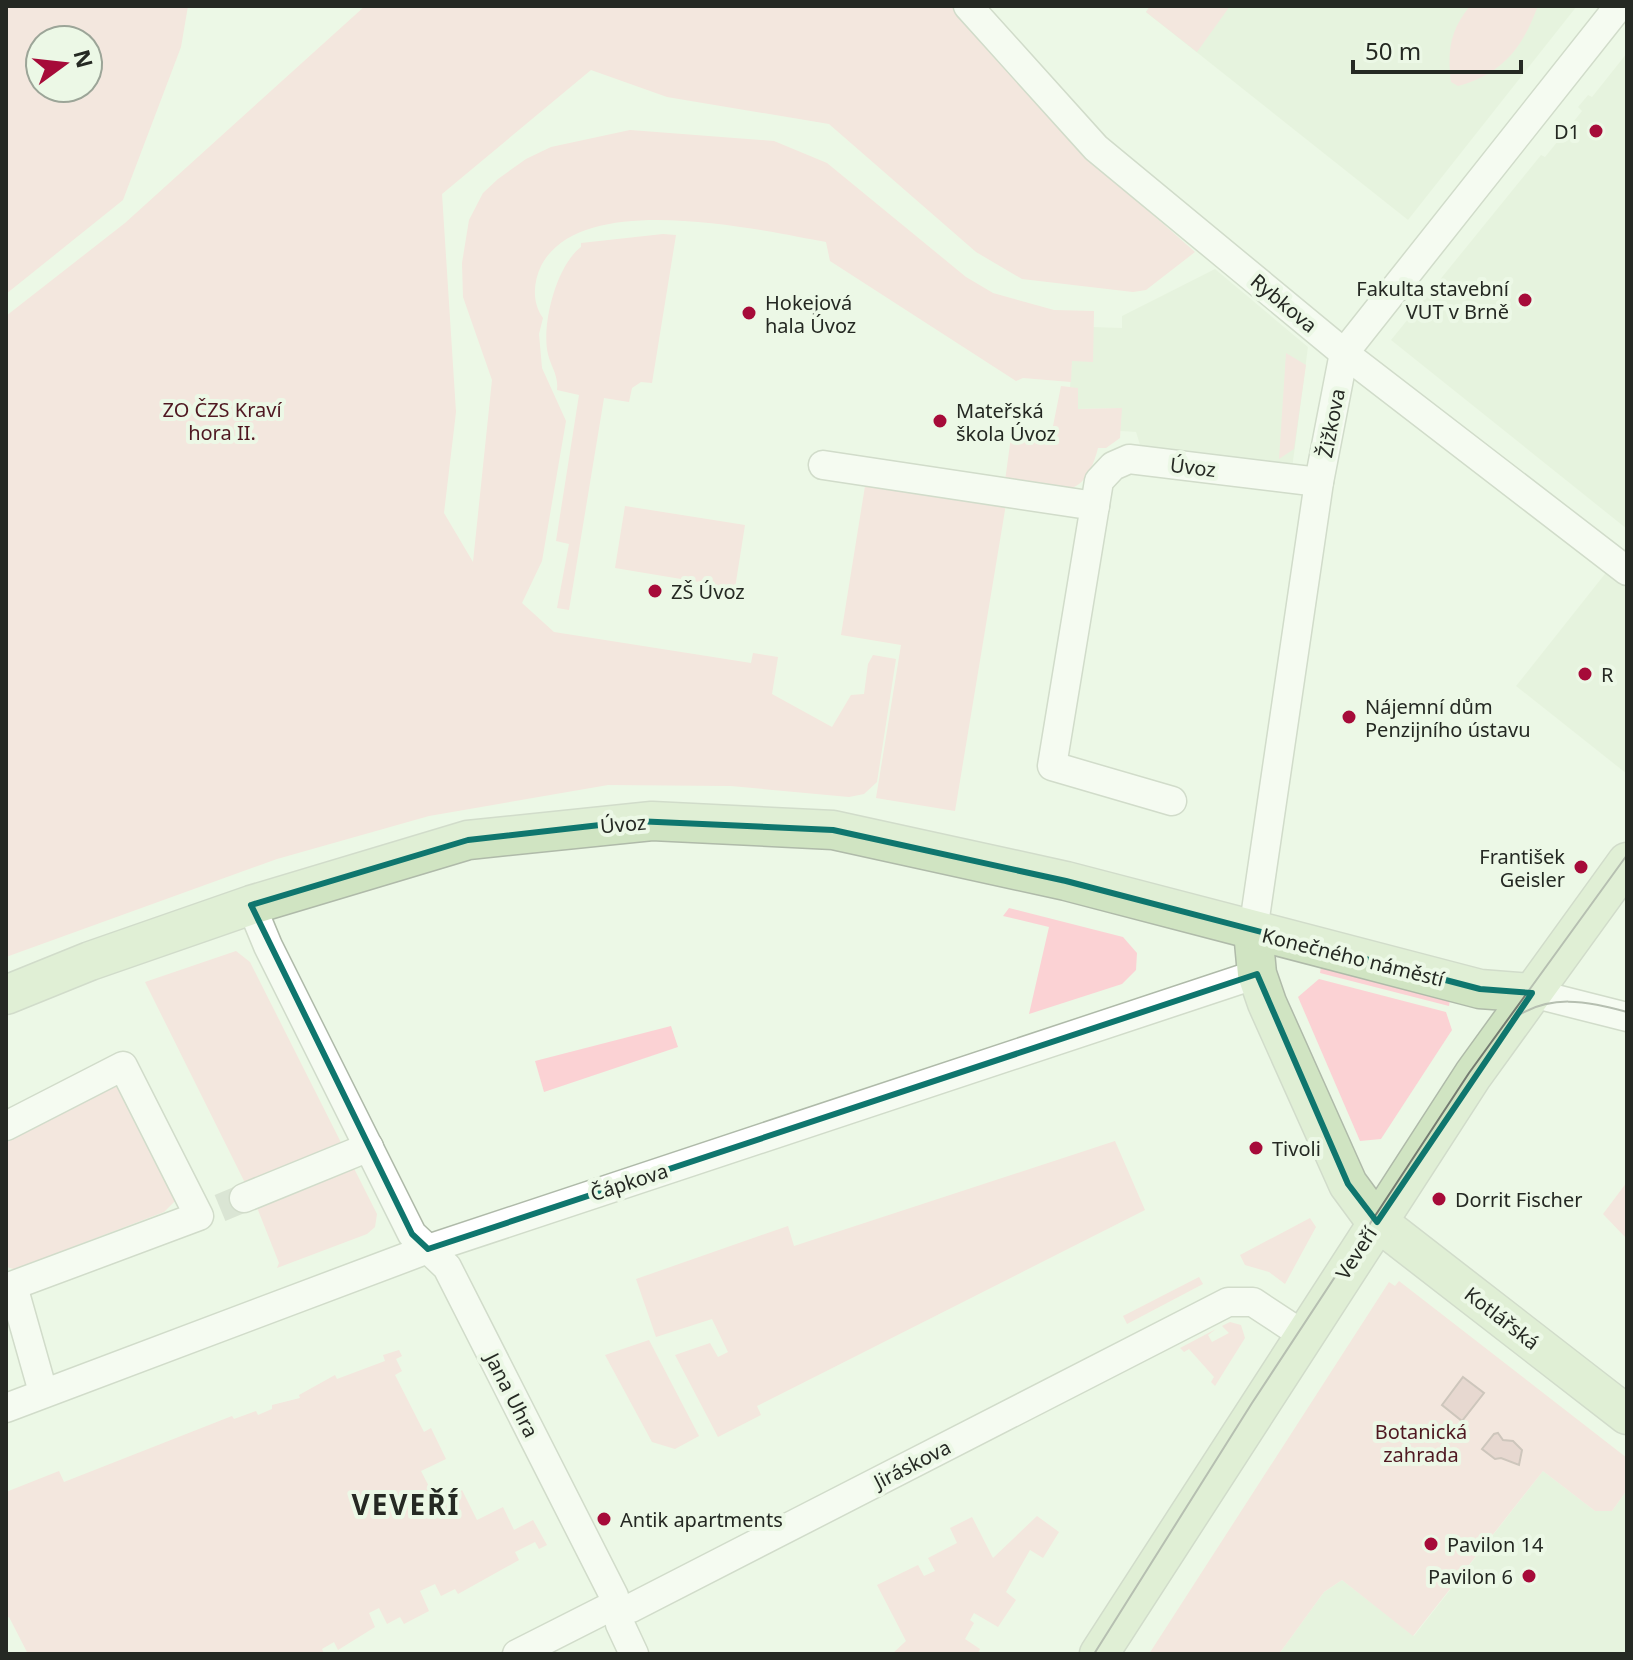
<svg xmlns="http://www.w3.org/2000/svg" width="1633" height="1660" viewBox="0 0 1633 1660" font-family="'Noto Sans',sans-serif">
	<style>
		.built { fill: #deeed6 }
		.green { fill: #fbd2d4; fill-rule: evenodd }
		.water { fill: #dfb2b5; stroke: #a78989; stroke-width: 2 }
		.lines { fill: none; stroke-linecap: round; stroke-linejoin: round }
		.street-tunnel { stroke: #c4cfbf; stroke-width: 28; stroke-dasharray: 28 14; stroke-linecap: butt }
		.street-casing { stroke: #afbaa9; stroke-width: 31 }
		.secondary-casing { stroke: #afbaa9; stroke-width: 41 }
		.street { stroke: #fff; stroke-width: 28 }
		.secondary { stroke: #d0e4c2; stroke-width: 38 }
		.tram { stroke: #747b71; stroke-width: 2 }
		.marked { fill: none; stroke: #0f766e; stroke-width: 6; stroke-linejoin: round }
		.poi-dot { fill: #a60b39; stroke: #ecf8e6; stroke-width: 3 }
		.labels { text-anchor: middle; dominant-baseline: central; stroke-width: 8; stroke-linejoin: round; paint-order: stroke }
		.poi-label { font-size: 20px; fill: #252923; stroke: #ecf8e6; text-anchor: start }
		.street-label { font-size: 20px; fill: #252923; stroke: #ecf8e6 }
		.park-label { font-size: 20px; fill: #4f1821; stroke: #ecf8e6 }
		.district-label { font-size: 28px; font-weight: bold; letter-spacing: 2px; fill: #252923; stroke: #ecf8e6 }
	</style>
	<rect width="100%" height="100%" fill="#ecf8e6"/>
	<g class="built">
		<path d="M1150,6H1577L1408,220L1146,12Z"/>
		<path d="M1627,53V529L1391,340L1541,155L1545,157L1582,111L1578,107L1588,95L1592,97Z"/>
		<path d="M1215,269L1308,347L1292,469L1141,448L1136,432L1120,431L1121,408L1077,409L1078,389L1070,387L1072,361H1093V327L1122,328V316Z"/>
		<path d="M1608,570L1622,581L1627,592V774L1516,686Z"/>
		<path d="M1543,1471L1595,1511H1612L1627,1490V1654H1279L1324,1592L1342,1580L1414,1636Z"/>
	</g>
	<g class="green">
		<path d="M6,6H188L181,47L123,200L6,294ZM40,40H88V88H40Z"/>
		<path d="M365,6H953L1090,159L1195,252L1146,290L1133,292L1022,279L976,252L829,124L667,97L591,70L442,194L456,412L444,513L473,562L492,380L463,297L462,263L469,220L483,193L498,179L526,159L551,147L630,130L774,141L827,163L966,277L993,293L1054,310L1094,311L1093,362L1072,361L1071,382L1023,378L1016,381L830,261L826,242C759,230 581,188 541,266C533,283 532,303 543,318L539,334L542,368L566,421L542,561L522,603L554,632L751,663L753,653L778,657L772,694L832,727L851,695L864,694L868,664L873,655L896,659L877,782L864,794L849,797L731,786L608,785L429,816L277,859L6,957V316L125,223Z"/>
		<path d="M1150,6H1230L1197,52L1146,12Z"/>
		<path d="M1470,6L1537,8C1522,49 1501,74 1458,86L1451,82C1447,51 1450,30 1470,6Z"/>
		<path d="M663,234L676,235L652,383L641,382L632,388L629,402L604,398L569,610L557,608L569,544L556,541L579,395L557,390C559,374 549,365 547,349C543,320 557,265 581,247V243Z"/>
		<path d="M1286,353L1306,365L1294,449L1279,459Z"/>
		<path d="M1061,386L1078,388V409L1122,408L1120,438L1106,448H1098C1083,507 1053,490 1005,481L1011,437L1050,441Z"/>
		<path d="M866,480L1006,504L955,811L876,798L901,645L841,635Z"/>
		<path d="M625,506L745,525L735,588L615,568Z"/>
		<path d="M1009,908L1123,937L1137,953L1136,970L1122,984L1029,1014L1049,927L1003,916Z"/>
		<path d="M236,951L250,962L377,1214L375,1227L367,1234L277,1268L279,1263L256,1205L145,982Z"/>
		<path d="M1321,967L1450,1000L1449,1006L1320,973Z"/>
		<path d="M1319,979L1446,1012L1452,1030L1381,1139L1360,1141L1298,997Z"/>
		<path d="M671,1026L678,1047L544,1092L535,1061Z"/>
		<path d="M121,1083L176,1200L164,1212L75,1246L71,1256L20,1271L7,1267L6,1133Z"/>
		<path d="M1115,1141L1145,1210L757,1406L761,1415L718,1437L675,1355L710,1343L718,1357L728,1352L712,1319L656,1337L636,1279L788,1226L794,1246Z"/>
		<path d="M1627,1182V1239L1603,1214Z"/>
		<path d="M1310,1218L1316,1227L1285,1284L1269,1272L1245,1265L1240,1255Z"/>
		<path d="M1199,1277L1203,1284L1127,1324L1123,1316Z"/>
		<path d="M1399,1281L1627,1458V1490L1612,1511H1595L1543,1471L1413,1636L1342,1580L1324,1592L1279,1654H1149L1389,1282L1395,1286Z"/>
		<path d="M1230,1322L1241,1325L1245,1338L1215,1386L1211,1382L1214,1377L1189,1349L1184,1352L1180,1348L1216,1329L1208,1335L1212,1342L1229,1333L1222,1326Z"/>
		<path d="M649,1340L699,1436L675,1449L652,1442L605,1355Z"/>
		<path d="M399,1350L402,1356L396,1359L402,1371L395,1375L424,1432L431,1428L446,1459L421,1471L437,1502L462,1490L477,1520L503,1507L514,1530L533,1520L547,1545L539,1549L535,1542L515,1552L519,1560L458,1594L455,1589L441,1596L435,1584L420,1591L429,1611L404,1624L400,1617L387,1624L379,1608L369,1613L375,1627L338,1650L334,1642L322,1649L324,1654H28L9,1617L6,1618V1492L59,1471L64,1482L232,1416L234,1419L256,1411L258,1415L272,1409V1405L300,1398L299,1395L335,1375L337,1379L385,1361L383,1355Z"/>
		<path d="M1037,1516L1059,1532L1043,1558L1030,1550L1006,1592L1016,1600L998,1627L974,1613L970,1620L974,1623L965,1639L980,1649L978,1653L892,1654L906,1641L877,1585L918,1565L924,1576L935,1571L928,1558L957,1543L950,1528L972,1517L993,1558Z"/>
	</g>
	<g class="water">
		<path d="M1463,1377L1484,1393L1462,1421L1442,1405Z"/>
		<path d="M1498,1433L1503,1440L1513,1441L1522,1450L1519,1465L1501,1458L1495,1459L1482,1449L1494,1434Z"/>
	</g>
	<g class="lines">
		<path class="street-tunnel" d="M220,1208L244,1198"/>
		<defs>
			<g id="street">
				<path d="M968,6L1096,148L1344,353L1627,571"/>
				<path d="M823,465L1095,506"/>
				<path d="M1172,801L1052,766L1099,481L1113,466L1129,459L1319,482"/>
				<path d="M251,905L268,946L412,1234L447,1267L614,1596L620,1624L634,1654"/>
				<path d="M1253,931L1319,482L1344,353L1619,6"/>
				<path d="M1532,993L1627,1017"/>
				<path d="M6,1126L123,1066L199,1216L6,1288"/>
				<path d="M244,1198L369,1147"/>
				<path d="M13,1286L43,1392"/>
				<path d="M6,1408L428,1249L1257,974"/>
				<path d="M517,1654L604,1610L631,1608L1228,1302H1253L1303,1335"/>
			</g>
			<g id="secondary">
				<path d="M1253,931L1257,974L1267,1003L1348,1184L1373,1218L1627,1415"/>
				<path d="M6,995L90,961L251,905L468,840L652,821L833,830L1066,881L1480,989L1532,993"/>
				<path d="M1099,1654L1473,1075L1627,862"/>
			</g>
		</defs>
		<use href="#street" class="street-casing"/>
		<use href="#secondary" class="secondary-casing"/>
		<use href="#street" class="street"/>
		<use href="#secondary" class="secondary"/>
		<g class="tram">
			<path d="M1512,1019C1551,993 1585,1001 1627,1012"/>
			<path d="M1094,1654L1252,1403L1469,1073L1627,855"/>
		</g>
	</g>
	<path d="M0 0H1633V1660H0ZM635,821L833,830L1066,881L1480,989L1532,993L1377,1222L1348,1184L1257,974L428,1249L412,1234L251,905L468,840Z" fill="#ecf8e6" fill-opacity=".55" fill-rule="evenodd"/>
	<path class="marked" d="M635,821L833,830L1066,881L1480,989L1532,993L1377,1222L1348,1184L1257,974L428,1249L412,1234L251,905L468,840Z"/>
	<g class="poi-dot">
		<circle cx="1596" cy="131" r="8"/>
		<circle cx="1525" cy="300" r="8"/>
		<circle cx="749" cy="313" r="8"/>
		<circle cx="940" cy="421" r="8"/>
		<circle cx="655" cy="591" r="8"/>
		<circle cx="1585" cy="674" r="8"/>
		<circle cx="1349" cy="717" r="8"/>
		<circle cx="1581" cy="867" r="8"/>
		<circle cx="1256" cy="1148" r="8"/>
		<circle cx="1439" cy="1199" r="8"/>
		<circle cx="604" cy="1519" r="8"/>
		<circle cx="1431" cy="1544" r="8"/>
		<circle cx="1529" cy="1576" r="8"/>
	</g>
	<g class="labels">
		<g class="poi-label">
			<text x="1580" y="131" text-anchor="end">D1</text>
			<text x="1509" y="288" text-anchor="end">Fakulta stavební<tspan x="1509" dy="23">VUT v Brně</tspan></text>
			<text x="765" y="302">Hokejová<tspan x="765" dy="23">hala Úvoz</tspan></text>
			<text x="956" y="410">Mateřská<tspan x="956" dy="23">škola Úvoz</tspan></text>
			<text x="671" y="591">ZŠ Úvoz</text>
			<text x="1601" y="674">R</text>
			<text x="1365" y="706">Nájemní dům<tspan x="1365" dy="23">Penzijního ústavu</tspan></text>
			<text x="1565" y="856" text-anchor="end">František<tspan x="1565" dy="23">Geisler</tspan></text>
			<text x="1272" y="1148">Tivoli</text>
			<text x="1455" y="1199">Dorrit Fischer</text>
			<text x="620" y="1519">Antik apartments</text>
			<text x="1447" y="1544">Pavilon 14</text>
			<text x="1513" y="1576" text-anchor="end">Pavilon 6</text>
		</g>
		<g class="street-label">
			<text transform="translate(1284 303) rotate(40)">Rybkova</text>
			<text transform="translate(1331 423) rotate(-79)">Žižkova</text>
			<text transform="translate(1193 467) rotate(7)">Úvoz</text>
			<text transform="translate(623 824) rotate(-5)">Úvoz</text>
			<text transform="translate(1353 957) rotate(14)">Konečného náměstí</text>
			<text transform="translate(629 1182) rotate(-18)">Čápkova</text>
			<text transform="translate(1356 1253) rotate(-57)">Veveří</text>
			<text transform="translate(1502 1318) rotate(38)">Kotlářská</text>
			<text transform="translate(512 1395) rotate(63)">Jana Uhra</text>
			<text transform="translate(912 1464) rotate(-27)">Jiráskova</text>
		</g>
		<g class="park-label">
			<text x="222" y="409">ZO ČZS Kraví<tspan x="222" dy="23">hora II.</tspan></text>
			<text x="1421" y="1431">Botanická<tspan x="1421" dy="23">zahrada</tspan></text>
		</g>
		<g class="district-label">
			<text x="406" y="1504">VEVEŘÍ</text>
		</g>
	</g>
	<rect width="1633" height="1660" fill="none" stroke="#252923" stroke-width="16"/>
	<g transform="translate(64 64) rotate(75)"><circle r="38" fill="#ecf8e6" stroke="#9ca598" stroke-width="2"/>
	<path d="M0-6L14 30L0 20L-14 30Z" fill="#a60b39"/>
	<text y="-12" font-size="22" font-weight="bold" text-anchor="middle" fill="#252923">N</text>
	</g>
	<path d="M1353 60v12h168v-12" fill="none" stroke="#252923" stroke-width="4"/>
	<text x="1365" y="60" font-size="24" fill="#252923" stroke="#ecf8e6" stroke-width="6" paint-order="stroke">50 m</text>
</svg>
